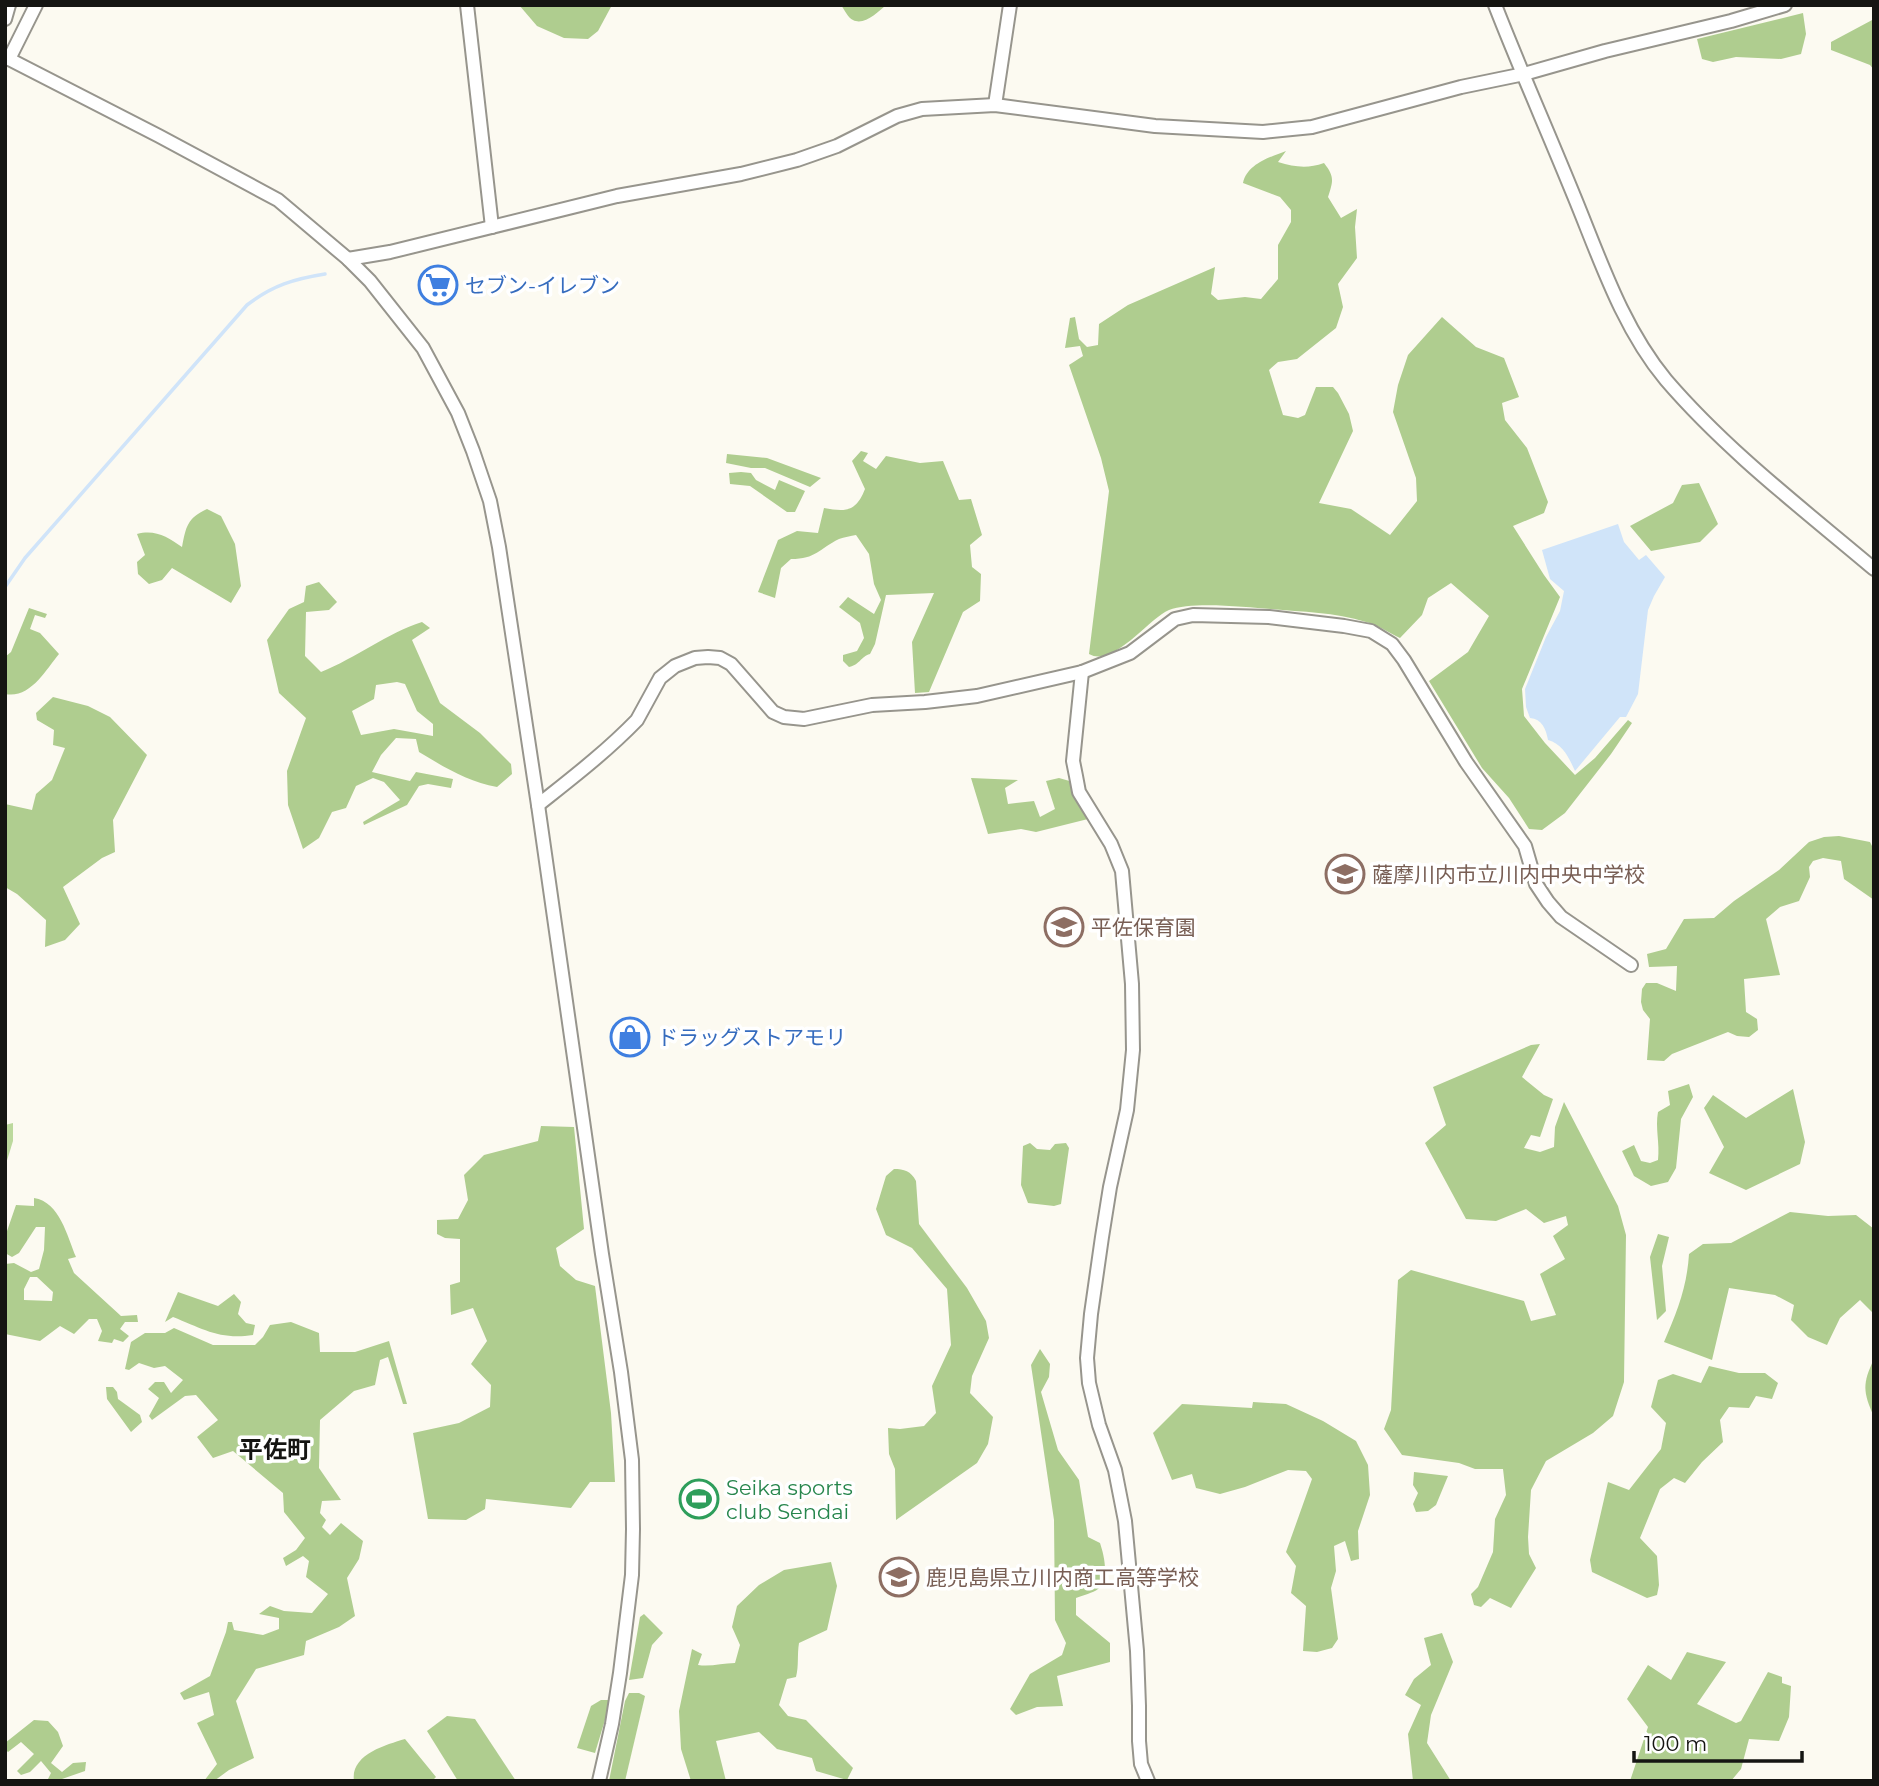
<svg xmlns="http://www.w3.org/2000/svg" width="1879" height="1786" viewBox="0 0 1879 1786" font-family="Montserrat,'Noto Sans JP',sans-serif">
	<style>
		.green { fill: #bcd99d }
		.forest { fill: #afcd8f; fill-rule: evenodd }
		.water { fill: #d0e4f9 }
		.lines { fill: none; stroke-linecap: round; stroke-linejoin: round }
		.stream { stroke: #d0e4f9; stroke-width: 3.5 }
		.tertiary-casing { stroke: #97958d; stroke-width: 16 }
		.secondary-casing { stroke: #97958d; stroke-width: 16 }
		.tertiary { stroke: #fff; stroke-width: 12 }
		.secondary { stroke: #fff; stroke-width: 12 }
		.labels { text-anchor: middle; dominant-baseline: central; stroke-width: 7; stroke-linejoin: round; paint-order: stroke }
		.shop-label { font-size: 21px; fill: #366cbe; stroke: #fff; text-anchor: start }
		.education-label { font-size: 21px; fill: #785e54; stroke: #fff; text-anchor: start }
		.leisure-label { font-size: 21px; fill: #27864d; stroke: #fff; text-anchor: start }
		.quarter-label { font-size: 24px; font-weight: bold; fill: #151512; stroke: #fff }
	</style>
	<rect width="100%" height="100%" fill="#fcfaf1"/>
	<path class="green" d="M13,1123V1141L5,1167V1125Z"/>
	<g class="forest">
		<path d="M519,5H612L598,31L588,39L564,38L537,26Z"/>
		<path d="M841,5H886C878,12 864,26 853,20C848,18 844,9 841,5Z"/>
		<path d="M1803,13L1806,34L1801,54L1781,59L1736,57L1713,62L1702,59L1697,39Z"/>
		<path d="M1874,19V70L1870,65L1831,50V42Z"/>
		<path d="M1286,151L1278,162C1295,167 1307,169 1324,163C1335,177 1333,181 1328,197L1341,218L1357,209L1355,227L1357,258L1338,284L1343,307L1336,328L1297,359L1278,362L1269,370L1283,415L1298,418L1305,415L1316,387H1333L1338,393L1349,414L1353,431L1319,503L1351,509L1390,535L1417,501L1416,478L1393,412L1398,385L1408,355L1442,317L1476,347L1504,358L1519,397L1502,403L1505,420L1527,448L1548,502L1544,513L1513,526L1544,575L1560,597L1522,689L1524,716L1545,743L1575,775L1595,758L1628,720L1632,723L1611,754L1565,813L1542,830L1529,829L1509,798L1482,768L1429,681L1468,652L1489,616L1451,583L1428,598L1422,615L1400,638C1389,633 1378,625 1366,622C1335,612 1302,612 1271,609C1245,607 1192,601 1169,610C1148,619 1113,668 1089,654L1109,491L1101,458L1069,365L1083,356L1080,346L1065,348L1070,318L1075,317L1079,339L1087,347L1098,345L1099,324L1128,305L1215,267L1211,294L1218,300L1245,297L1261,299L1278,279V245L1291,222V210L1280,197L1243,183C1247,164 1270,157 1286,151Z"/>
		<path d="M861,451L868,453L863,461L876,469L886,456L920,463L943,461L959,500L971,499L982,535L970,545L972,567L981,574L980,601L963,612L929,692L915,693L912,642L934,593L886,595L875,644L870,654C860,657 861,664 849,667L843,661V655L857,651L864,638L860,623L839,607L848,597L874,614L881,600L874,584L869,554L856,535C851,536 844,537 839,539C819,549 816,559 791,559L781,568L775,598L758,592L778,540L797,531L818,533L824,508C846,512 856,512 865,489L852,461Z"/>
		<path d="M727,454L767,458L821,478L810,487L765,468H751L726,463Z"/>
		<path d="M741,472L751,473L756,480L775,490L779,480L805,491L795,512H787L750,486L730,484L729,473Z"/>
		<path d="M1699,483L1718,524L1700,542L1651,551L1630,526L1673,503L1682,485Z"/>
		<path d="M207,509L221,516L235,544L241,586L231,603L172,568L162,580L149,584L138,574L137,562L145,555L137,534C155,529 168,537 182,547C186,527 187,518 207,509Z"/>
		<path d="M319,582L337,602L329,610L306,612L305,656L321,672C356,658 387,633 422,622L430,628L412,640L440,703L480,733L511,764L512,774L497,787C468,782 444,767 419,752L416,739L396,738L381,755L372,772L410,781L416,772L453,779L451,788L428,784L419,786L407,805L364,825L363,822L400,800L384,782L373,778L356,786L346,808L332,812L319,838L303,849L288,805L287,771L306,718L279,693L267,640L289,609L304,602L306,586ZM397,682L405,684L417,711L433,724V736L394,729L361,735L352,711L374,699L376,685Z"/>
		<path d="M29,608L47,614L45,618L35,615L30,629L40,633L59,654C45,671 30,699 5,694V657L11,652Z"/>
		<path d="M53,697L88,706L110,717L147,755L113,820L115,852L102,858L63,887L80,924L65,940L45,947L46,920L17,894L5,887V804L32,810L36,794L52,780L65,748L53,745L54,730L37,720L36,713Z"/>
		<path d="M971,778L1018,780L1005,788L1008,804L1034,801L1040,817L1055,809L1046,781L1059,778L1073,782L1074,796L1088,819L1036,832L1021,829L988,834Z"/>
		<path d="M1839,836L1870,842L1874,850V900L1844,879L1841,861L1823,858L1813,861L1809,867L1810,877L1799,901L1780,907L1766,919L1780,975L1744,979L1746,1012L1757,1019L1758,1030L1749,1037L1737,1036L1728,1032L1672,1054L1664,1061L1647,1060L1650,1019L1643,1010L1641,1002L1642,989L1646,983H1657L1676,991L1677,966L1649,967L1647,954L1666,949L1684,919L1714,918L1734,901L1779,870L1809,842L1824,837Z"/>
		<path d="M1540,1044L1522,1077L1544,1095L1553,1099L1540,1137L1531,1135L1524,1148L1540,1152L1554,1147L1555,1127L1564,1102L1618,1206L1626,1235L1624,1382L1613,1416L1593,1433L1546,1461L1531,1490L1528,1537L1529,1554L1536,1568L1511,1608L1490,1598L1481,1607L1474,1605L1471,1594L1478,1587L1493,1552L1495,1519L1506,1495L1503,1469H1475L1459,1463L1402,1455L1384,1429L1391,1410L1398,1280L1411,1270L1524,1301L1531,1321L1556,1315L1540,1274L1565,1259L1553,1236L1568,1225L1566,1216L1544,1223L1526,1209L1496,1221L1466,1219L1425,1143L1446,1125L1433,1087L1531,1045Z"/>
		<path d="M1689,1084L1693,1097L1681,1119L1676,1168L1668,1182L1651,1186L1634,1176L1622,1151L1634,1145L1641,1161L1650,1163L1658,1160C1660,1143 1655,1128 1658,1112L1670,1105L1668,1091Z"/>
		<path d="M1793,1089L1805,1142L1800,1164L1746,1190L1709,1173L1724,1147L1704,1108L1713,1095L1746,1118Z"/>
		<path d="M541,1126L574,1127L584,1229L556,1248L560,1266L576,1280L595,1286L611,1413L615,1482H590L571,1508L486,1499L485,1509L466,1520L428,1519L413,1433L459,1423L490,1407L491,1385L471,1364L487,1341L473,1308L451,1315L450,1285L460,1282V1239L445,1238L437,1234V1220L458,1219L468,1200L464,1175L484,1155L538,1141Z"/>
		<path d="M1030,1143L1037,1149L1050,1150L1055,1144L1066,1143L1069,1148L1061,1204L1054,1206L1028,1203L1021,1185L1023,1146Z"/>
		<path d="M894,1169C904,1169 911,1171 916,1181L919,1224L967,1288L986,1321L989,1338L972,1376L970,1393L993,1417L988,1444L977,1463L896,1520L895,1469L889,1454L888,1428L900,1429L924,1426L936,1413L932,1386L951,1345L947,1289L912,1248L886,1235L876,1209L886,1176Z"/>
		<path d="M34,1198C60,1202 67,1236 76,1257L68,1259L74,1273L121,1316L137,1315L138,1322H125L120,1329L129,1336L123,1342L114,1339L112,1343L98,1341L102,1331L97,1319H89L74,1334L60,1326L40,1341L5,1334V1264L14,1263L31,1272L39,1269L44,1250L45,1227H36L19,1253L12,1257L5,1253L6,1234L16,1205L34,1206ZM30,1277H37L53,1292L52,1301L24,1300V1289Z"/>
		<path d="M1790,1212L1828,1216L1856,1215L1874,1229V1314L1860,1300L1840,1318L1827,1345L1808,1337L1791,1320L1794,1305L1775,1295L1729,1288L1712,1360L1664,1342C1677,1312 1687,1287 1689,1254L1703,1244L1731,1243Z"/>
		<path d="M1658,1234L1669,1237L1662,1266L1666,1311L1657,1320L1650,1257Z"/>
		<path d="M178,1292L218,1306L234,1294L241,1302L238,1314L246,1323L255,1325L253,1335C220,1340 203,1329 173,1317L165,1322Z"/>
		<path d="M291,1322L319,1333L320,1352H355L389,1341L407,1404H403L388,1357L380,1360L375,1385L354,1391L320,1420L319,1468L341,1500L322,1501L320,1513L326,1520L322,1527L330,1535L341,1523L363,1541L359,1559L347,1578L355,1616L339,1627L306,1641L304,1655L256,1669L236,1701L254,1758L229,1770L214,1781H204L217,1764L197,1723L214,1715L209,1692L184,1700L180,1693L210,1676L226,1632L228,1622H232L234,1630L263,1635L279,1629V1618L259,1614L270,1606L284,1611L312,1613L328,1594L306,1577L309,1561L303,1556L286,1566L283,1558L296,1550L305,1538L284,1512L283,1493L233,1451L213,1458L197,1437L218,1420L196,1395L185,1396L152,1420L149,1416L159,1398L148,1389L155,1382H164L171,1393L183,1380L165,1366L154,1368L139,1363L129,1370L125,1369L131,1342L145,1333H165L174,1328L213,1345H255L263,1337L270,1325Z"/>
		<path d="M1040,1349L1050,1364L1049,1377L1041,1392L1058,1450L1079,1480L1088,1537L1100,1543C1104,1555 1110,1579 1098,1589C1093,1593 1083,1595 1076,1598V1615L1110,1643V1662L1057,1676L1063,1706L1037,1707L1016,1715L1010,1709L1030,1674L1062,1655L1066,1643L1055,1620L1054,1520L1031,1365Z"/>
		<path d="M1874,1359V1417C1863,1392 1862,1384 1874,1359Z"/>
		<path d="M1709,1366L1739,1373H1765L1778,1383L1772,1399L1756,1396L1749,1408L1729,1407L1720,1420L1723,1442L1702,1462L1685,1483L1674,1478L1660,1489L1640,1538L1657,1556L1659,1585L1657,1595L1647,1598L1592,1572L1590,1560L1608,1482L1629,1490L1661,1449L1666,1423L1651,1407L1658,1380L1673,1374L1701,1383Z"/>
		<path d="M106,1387H113L117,1392L118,1399L140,1415L142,1422L131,1432L107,1399Z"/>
		<path d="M1253,1402L1286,1404L1323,1421L1356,1441L1368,1465L1370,1495L1358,1531L1359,1559L1351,1561L1345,1541L1334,1546L1336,1571L1331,1588L1338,1639L1332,1648L1317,1652L1303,1651L1306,1606L1291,1593L1296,1566L1286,1552L1312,1479L1306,1471L1288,1470L1245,1487L1220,1494L1196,1488L1192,1474L1172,1480L1153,1433L1182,1404L1252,1408Z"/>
		<path d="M1414,1472L1448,1476L1436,1505L1428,1511L1416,1512L1413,1504L1418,1493L1413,1485Z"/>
		<path d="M831,1562L837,1586L827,1630L799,1643C797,1655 799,1666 796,1677L787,1679L779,1705L788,1716L806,1720L853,1768L847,1780L816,1771L812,1758L777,1749L759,1732L716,1741L726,1781H691L681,1749L679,1711L692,1649L702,1654L698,1665C711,1667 722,1663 735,1663L740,1645L732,1627L737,1606L759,1585L784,1570Z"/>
		<path d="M644,1614L663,1633L652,1645L643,1678L629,1680L640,1617Z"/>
		<path d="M1442,1633L1453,1662L1431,1715L1427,1743L1451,1781H1413L1408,1734L1421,1705L1405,1695L1414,1679L1431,1665L1424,1638Z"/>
		<path d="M1687,1652L1726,1662L1697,1704L1736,1723L1741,1721L1768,1672L1782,1677V1683L1791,1686L1789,1717L1779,1741L1749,1739L1741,1769L1731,1781H1630L1648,1727L1627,1699L1648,1665L1671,1680Z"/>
		<path d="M629,1693H639L645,1696L625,1781H609L625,1701Z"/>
		<path d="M601,1700H611L595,1753L577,1748L591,1706Z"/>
		<path d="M447,1716L475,1719L516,1781H458L427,1731Z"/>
		<path d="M34,1720L48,1721L58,1732L63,1746L51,1763L62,1772L73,1763L86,1762L85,1771L62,1779V1781H47L51,1773L41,1761L30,1772L21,1775L17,1771L34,1754L21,1742L8,1752L5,1749V1743Z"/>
		<path d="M405,1739L436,1777L432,1781H354C350,1755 385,1745 405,1739Z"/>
	</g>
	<path class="water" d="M1618,524L1624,542L1639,560L1646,555L1665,577L1654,596L1648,610L1638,694L1626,717H1620L1575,771C1569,758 1563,744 1548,740C1546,729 1542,719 1530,718L1526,707L1525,689L1546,637L1560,611L1564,591L1550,579L1542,550Z"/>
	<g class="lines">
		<path class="stream" d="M5,587L25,558L247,305C273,285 294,279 325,274"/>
		<defs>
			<g id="tertiary">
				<path d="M467,5L492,227"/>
				<path d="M1495,5C1520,69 1548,132 1574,196C1600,259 1622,327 1666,380C1727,451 1803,509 1874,569"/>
				<path d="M5,57L159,136L278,200L348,259L370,281L423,348L458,413L473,451L490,501L499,547L538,805L602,1254L621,1372L632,1460L633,1529L632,1575L620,1673L612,1724L599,1781"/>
				<path d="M9,59L36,5"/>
				<path d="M995,105L1010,5"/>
				<path d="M348,259L390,252L617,196L741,174L797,160L837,146L897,116L922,109L995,105L1155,126L1263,132L1312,127L1461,87L1524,74L1605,51L1731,21L1785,5"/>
				<path d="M1082,672L1073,761L1076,776L1079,792L1111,844L1122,871L1132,984L1133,1050L1127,1110L1110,1187L1102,1237L1091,1314L1087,1358L1089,1383L1099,1425L1115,1470L1125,1521L1137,1651L1139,1706V1741L1141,1764L1148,1781"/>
				<path d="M538,805C572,778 606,752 637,720L660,678L675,666L695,658L708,657L720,658L731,664L773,712L784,717L804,719L872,705L925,702L977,696L1082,672L1130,653L1175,619L1193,615L1269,617L1344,626L1371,631L1392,644L1404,660L1466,762L1525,846L1536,884L1548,902L1561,917L1631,965"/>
			</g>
			<path id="secondary" d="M5,19L9,5"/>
		</defs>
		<use href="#tertiary" class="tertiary-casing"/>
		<use href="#secondary" class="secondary-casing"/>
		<use href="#tertiary" class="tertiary"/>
		<use href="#secondary" class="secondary"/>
	</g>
	<defs>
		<symbol id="supermarket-ring" viewBox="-11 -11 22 22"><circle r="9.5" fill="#fff" stroke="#3f7fe0" stroke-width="1.5"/><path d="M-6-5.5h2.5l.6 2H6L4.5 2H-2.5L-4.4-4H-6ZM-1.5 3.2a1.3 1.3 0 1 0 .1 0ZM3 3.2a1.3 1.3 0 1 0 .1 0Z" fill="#3f7fe0"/></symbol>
		<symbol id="school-ring" viewBox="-11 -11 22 22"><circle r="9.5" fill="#fff" stroke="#8d6e63" stroke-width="1.5"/><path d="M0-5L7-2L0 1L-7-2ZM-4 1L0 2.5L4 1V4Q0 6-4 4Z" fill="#8d6e63"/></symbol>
		<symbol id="shop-ring" viewBox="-11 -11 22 22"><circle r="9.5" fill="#fff" stroke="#3f7fe0" stroke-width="1.5"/><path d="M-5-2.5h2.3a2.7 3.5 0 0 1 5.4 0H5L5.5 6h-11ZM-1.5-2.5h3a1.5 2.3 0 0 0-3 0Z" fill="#3f7fe0"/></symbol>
		<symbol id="stadium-ring" viewBox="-11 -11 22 22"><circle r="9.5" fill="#fff" stroke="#2e9e5b" stroke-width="1.5"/><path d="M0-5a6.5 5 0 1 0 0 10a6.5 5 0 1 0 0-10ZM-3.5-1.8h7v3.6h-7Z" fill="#2e9e5b"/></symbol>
	</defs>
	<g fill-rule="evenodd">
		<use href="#supermarket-ring" x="416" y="263" width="44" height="44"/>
		<use href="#school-ring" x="1323" y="852" width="44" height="44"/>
		<use href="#school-ring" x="1042" y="905" width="44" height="44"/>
		<use href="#shop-ring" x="608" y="1015" width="44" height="44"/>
		<use href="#stadium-ring" x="677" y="1477" width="44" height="44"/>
		<use href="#school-ring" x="877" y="1555" width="44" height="44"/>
	</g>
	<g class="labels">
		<g class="shop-label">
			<text x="465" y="285">セブン-イレブン</text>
			<text x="657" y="1037">ドラッグストアモリ</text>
		</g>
		<g class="education-label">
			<text x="1372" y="874">薩摩川内市立川内中央中学校</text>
			<text x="1091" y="927">平佐保育園</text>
			<text x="926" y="1577">鹿児島県立川内商工高等学校</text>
		</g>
		<g class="leisure-label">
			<text x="726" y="1487">Seika sports<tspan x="726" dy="24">club Sendai</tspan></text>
		</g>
		<g class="quarter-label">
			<text x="275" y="1449">平佐町</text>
		</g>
	</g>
	<rect width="1879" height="1786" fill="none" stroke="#151512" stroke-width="14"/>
	<path d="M1634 1751v10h168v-10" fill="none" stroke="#151512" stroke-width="3.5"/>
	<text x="1644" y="1751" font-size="21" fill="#151512" stroke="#ffffff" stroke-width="5" paint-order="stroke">100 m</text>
</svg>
